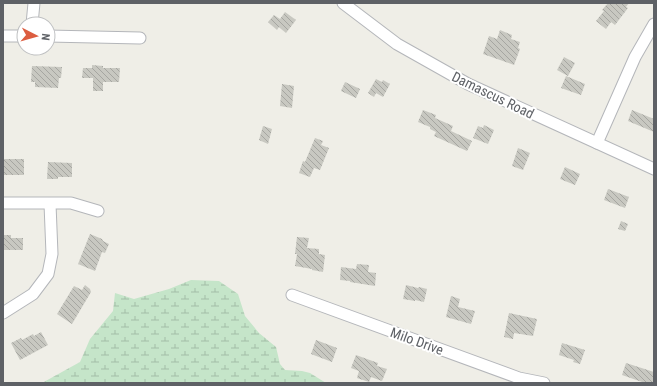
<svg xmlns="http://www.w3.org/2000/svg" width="657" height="386" viewBox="0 0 657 386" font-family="'Roboto Condensed',sans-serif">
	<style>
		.wetland { fill: url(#wetland-marsh) }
		.building { fill: url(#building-back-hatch) }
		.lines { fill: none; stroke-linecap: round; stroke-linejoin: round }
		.minor-casing { stroke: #b4b6ba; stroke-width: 13 }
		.minor { stroke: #fff; stroke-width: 11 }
		.labels { text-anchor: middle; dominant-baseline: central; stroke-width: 4; stroke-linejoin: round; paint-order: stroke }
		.street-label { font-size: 14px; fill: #5e6166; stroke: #fff }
	</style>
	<defs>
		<pattern id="wetland-marsh" width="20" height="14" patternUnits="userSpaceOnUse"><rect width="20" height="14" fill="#c5e5c9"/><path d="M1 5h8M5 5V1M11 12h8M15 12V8" fill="none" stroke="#a3bda7"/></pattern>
		<pattern id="building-back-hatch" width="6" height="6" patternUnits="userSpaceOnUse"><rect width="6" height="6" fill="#c8c8c1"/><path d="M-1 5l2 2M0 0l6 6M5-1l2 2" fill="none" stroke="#a6a6a1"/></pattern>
	</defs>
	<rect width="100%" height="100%" fill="#efeee7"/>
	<path class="wetland" d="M191,280L219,281L238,294L245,316L259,333L276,347L280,364L285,370L302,371L310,373L326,383H42L80,362L90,339L113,311L115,293L134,299L169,289Z"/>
	<g class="building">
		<path d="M608,3H629L626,7L628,8L615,25L611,22L606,29L596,21L604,11L602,10Z"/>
		<path d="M285,12L296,20L286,33L279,27L277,30L268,22L274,15L280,19Z"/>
		<path d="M500,30L512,35L511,39L520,42L518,48L520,49L514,65L483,54L489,36L497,39Z"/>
		<path d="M564,57L575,63L568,76L557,70Z"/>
		<path d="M92,65L103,66V68H120L119,82H103V91H93V78H82L83,68H92Z"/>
		<path d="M32,66L62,67L61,78H59L58,88L35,87V82H31Z"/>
		<path d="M566,76L585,84L581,95L561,88Z"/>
		<path d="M376,79L382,82L383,80L390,84L383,97L376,93L374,97L368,93Z"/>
		<path d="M345,82L360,89L356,98L341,91Z"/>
		<path d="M282,84L294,86L292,108L280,106Z"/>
		<path d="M423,110L436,115L435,118L453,126L451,131L472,141L467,151L434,136L436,132L430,129V127L418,122Z"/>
		<path d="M632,110L654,119V132L628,121Z"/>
		<path d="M484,125L494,130L488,144L473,138L478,126L483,128Z"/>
		<path d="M263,126L272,129L268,144L259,140Z"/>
		<path d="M315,138L323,141L321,145L329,148L320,170L314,168L310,177L299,173L303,161L305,162Z"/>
		<path d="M518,148L530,153L523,170L512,166Z"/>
		<rect x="3" y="159" width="21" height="16"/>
		<path d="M48,162L72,163V177H58V179H47Z"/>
		<path d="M565,167L580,174L575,185L560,179Z"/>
		<path d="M608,189L629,197L625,208L604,200Z"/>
		<path d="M621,221L628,224L625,231L618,229Z"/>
		<path d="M90,234L102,239L103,241L109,244L105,253L102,252L95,271L78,264Z"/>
		<path d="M3,235H11V238H23V250H3Z"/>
		<path d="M297,237L309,238L307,248L319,249V254L325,255L323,272L312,270V269L295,266L297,254H295Z"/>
		<path d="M357,264L369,265L368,272L376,273L375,286L350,282V281L340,280L341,267L356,269Z"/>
		<path d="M85,285L90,289L91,292L72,324L57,314L74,286L82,290Z"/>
		<path d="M406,285L418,288L419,287L427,289L424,302L415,300V301L403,299Z"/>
		<path d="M451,296L460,299L458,307L475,311L471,324L446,317Z"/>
		<path d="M509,313L537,319L533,336L514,333L513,339L504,337Z"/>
		<path d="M41,332L48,345L20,360L11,343L21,338L22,340L33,334L34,336Z"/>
		<path d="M316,340L337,348L332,362L311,354Z"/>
		<path d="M562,343L585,350L580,364L573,362L574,360L559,355Z"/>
		<path d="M356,355L378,363L377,366L387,369L382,381L371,377L369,382L357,378L359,371L351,368Z"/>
		<path d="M626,363L654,372V383H645L622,375Z"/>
	</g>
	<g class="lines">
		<defs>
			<g id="minor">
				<path d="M343,3L397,44L468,84L654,169"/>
				<path d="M32,24L34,3"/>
				<path d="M3,36H24"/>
				<path d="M48,36L140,38"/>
				<path d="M597,143L635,57L654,24"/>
				<path d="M3,203H71L98,211"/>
				<path d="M292,295L519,378L544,383"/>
				<path d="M3,313L33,294L48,274L52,254L50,204"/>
			</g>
		</defs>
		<use href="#minor" class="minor-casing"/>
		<use href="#minor" class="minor"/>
	</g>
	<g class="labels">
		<g class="street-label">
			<text transform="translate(493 95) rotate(26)">Damascus Road</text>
			<text transform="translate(417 341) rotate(20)">Milo Drive</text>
		</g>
	</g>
	<rect width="657" height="386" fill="none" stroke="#5e6166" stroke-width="8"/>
	<g transform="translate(36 36) rotate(96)"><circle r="19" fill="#ffffff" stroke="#bfc0c2"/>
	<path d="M0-3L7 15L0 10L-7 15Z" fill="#dc5d40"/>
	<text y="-6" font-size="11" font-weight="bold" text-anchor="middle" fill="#5e6166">N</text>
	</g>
</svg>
